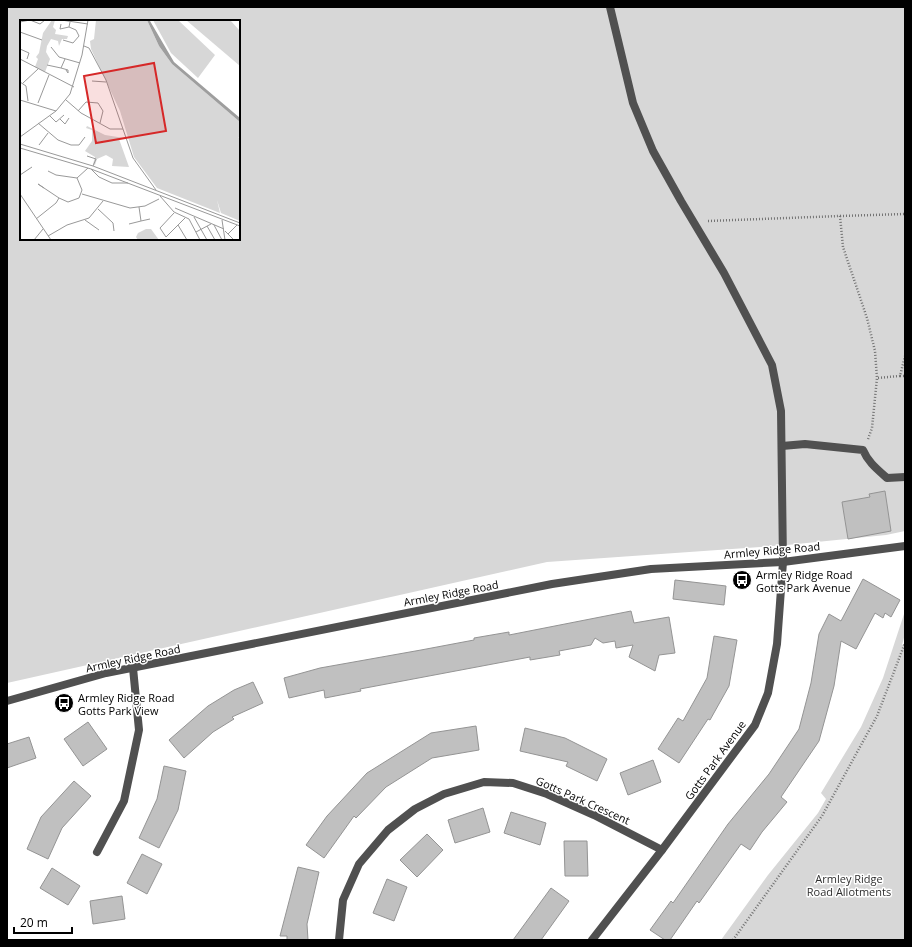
<svg xmlns="http://www.w3.org/2000/svg" width="912" height="947" viewBox="0 0 912 947" font-family="'Open Sans',sans-serif">
	<style>
		.green { fill: #d7d7d7; fill-rule: evenodd }
		.building { fill: #c0c0c0; stroke: #949494 }
		.lines { fill: none; stroke-linecap: round; stroke-linejoin: round }
		.path { stroke: #727272; stroke-width: 2.5; stroke-dasharray: 1 2; stroke-linecap: butt }
		.service { stroke: #505050; stroke-width: 8 }
		.minor { stroke: #505050; stroke-width: 8 }
		.tertiary { stroke: #505050; stroke-width: 8 }
		.labels { text-anchor: middle; dominant-baseline: central; stroke-width: 3; stroke-linejoin: round; paint-order: stroke }
		.street-label { font-size: 11px; fill: #000; stroke: #fff }
		.poi-label { font-size: 11px; fill: #000; stroke: #fff; text-anchor: start }
		.park-label { font-size: 11px; fill: #2e2e2e; stroke: #fff }
		.inset-road { fill: none; stroke: #999; stroke-width: 1 }
		.view { fill: #d62828; fill-opacity: 0.15; stroke: #d62828; stroke-width: 2 }
		.inset-edge { fill: none; stroke: #000; stroke-width: 2 }
	</style>
	<rect width="100%" height="100%" fill="#fff"/>
	<g class="green">
		<path d="M7,7H905V531L886,535L787,545L547,562L7,683ZM21,21H239V239H21Z"/>
		<path d="M905,611V634L902,645L905,643V940H721L768,875L818,813L826,799L821,793L861,727L883,678Z"/>
	</g>
	<g class="building">
		<path d="M885,491L891,531L848,539L842,502L870,497L869,494Z"/>
		<path d="M863,579L900,600L891,617L885,613L883,618L875,613L856,649L841,641L834,686L819,741L781,797L787,802L762,832L750,850L741,844L699,903L697,901L670,940H665L650,930L671,901L673,903L728,824L769,774L799,729L811,683L819,634L829,614L841,621Z"/>
		<path d="M675,580L726,586L724,605L673,599Z"/>
		<path d="M631,611L634,623L669,617L675,653L659,655L655,671L629,657L633,645L616,648L615,641L603,643L595,638L591,645L559,651L560,655L530,660V657L360,689L361,691L325,698L324,690L289,698L284,678L320,668L421,650L474,640V638L509,632V635Z"/>
		<path d="M714,636L737,640L729,686L710,720L708,719L679,763L658,749L678,718L683,721L707,678Z"/>
		<path d="M253,682L263,703L232,717L234,719L213,732L184,758L169,740L208,706L234,690Z"/>
		<path d="M88,722L107,749L83,766L64,739Z"/>
		<path d="M476,726L479,750L432,758L386,787L356,818L354,816L324,858L306,845L327,816L367,773L431,733Z"/>
		<path d="M525,728L565,738L607,759L597,781L566,766L568,762L520,751Z"/>
		<path d="M29,737L36,758L7,768V744Z"/>
		<path d="M653,760L661,782L628,795L620,773Z"/>
		<path d="M164,766L186,771L178,810L159,848L139,838L157,799Z"/>
		<path d="M74,781L91,796L62,828L48,859L27,849L41,817Z"/>
		<path d="M483,808L490,832L455,843L448,820Z"/>
		<path d="M511,812L546,823L540,845L504,833Z"/>
		<path d="M427,834L443,850L417,877L400,860Z"/>
		<path d="M564,841H587L588,876H565Z"/>
		<path d="M142,854L162,864L147,894L127,883Z"/>
		<path d="M298,867L319,872L307,924L308,940H287V936H280Z"/>
		<path d="M52,868L80,886L68,905L40,888Z"/>
		<path d="M387,879L407,887L394,921L373,913Z"/>
		<path d="M551,888L569,901L541,940H513Z"/>
		<path d="M122,896L125,919L93,924L90,901Z"/>
	</g>
	<g class="lines">
		<g class="path">
			<path d="M840,216L905,214"/>
			<path d="M708,221L840,216L843,247L867,318L875,351L877,378"/>
			<path d="M900,376H905"/>
			<path d="M868,439L872,428L877,378L900,376L905,356"/>
			<path d="M733,940L822,816L877,716L905,643"/>
		</g>
		<g class="service">
			<path d="M610,7L633,103L653,151L681,201L724,273L772,365L781,411L783,562"/>
			<path d="M782,446L805,444L863,450C868,462 877,469 887,478L905,477"/>
		</g>
		<g class="minor">
			<path d="M97,852L124,801L139,730L133,668"/>
			<path d="M339,940L343,900L359,864L388,830L415,809L444,794L484,782L513,783L547,794L594,815L662,850"/>
			<path d="M592,940L662,850L755,725L768,693L777,644L783,562"/>
		</g>
		<path class="tertiary" d="M7,701L106,673L552,584L651,569L783,562L905,546"/>
	</g>
	<defs>
		<symbol id="bus-disc" viewBox="-11 -11 22 22"><circle r="9.5" fill="#000" stroke="#fff"/><path d="M-5-6H5V4H4V6H2V4H-2V6H-4V4H-5ZM-3.5-4V0h7V-4ZM-3.5 1.2v1.5H-2V1.2ZM2 1.2v1.5H3.5V1.2Z" fill="#fff"/></symbol>
	</defs>
	<g fill-rule="evenodd">
		<use href="#bus-disc" x="731" y="569" width="22" height="22"/>
		<use href="#bus-disc" x="53" y="692" width="22" height="22"/>
	</g>
	<g class="labels">
		<g class="street-label">
			<text transform="translate(772 550) rotate(-5)">Armley Ridge Road</text>
			<text transform="translate(451 593) rotate(-11)">Armley Ridge Road</text>
			<text transform="translate(133 658) rotate(-12)">Armley Ridge Road</text>
			<text transform="translate(715 760) rotate(-54)">Gotts Park Avenue</text>
			<text transform="translate(583 800) rotate(24)">Gotts Park Crescent</text>
		</g>
		<g class="poi-label">
			<text x="756" y="574">Armley Ridge Road<tspan x="756" dy="13">Gotts Park Avenue</tspan></text>
			<text x="78" y="697">Armley Ridge Road<tspan x="78" dy="13">Gotts Park View</tspan></text>
		</g>
		<g class="park-label">
			<text x="849" y="878">Armley Ridge<tspan x="849" dy="13">Road Allotments</tspan></text>
		</g>
	</g>
	<g transform="translate(20 20)">
		<rect width="220" height="220" fill="#fff"/>
		<path d="M32,0H35L33,7L36,10L35,14L48,16L47,19H42L39,26L38,21L31,19L27,26L26,32L30,39L25,52L15,47L18,39L16,37L19,33L23,13ZM76,0H127L139,26L152,44L220,102V118L218,117L220,119V201L201,193L197,180L200,193L137,168L114,137L100,91L71,29L70,21L74,19ZM133,0H158L195,35L178,58L151,33ZM166,0H210L220,11V46ZM67,106L85,115L104,118L99,119L109,147L92,146L93,139L86,135L77,139L75,145L73,144L75,137L65,131L72,121V110L66,108ZM126,209H131L139,220H118L116,217L118,213Z" fill="#d7d7d7"/>
		<path d="M127,0L130,1L154,42L220,98V102L152,44L139,26Z" fill="#9e9e9e"/>
		<path class="inset-road" d="M41,0L68,4M0,2L10,0L20,4L25,0M41,4L40,9L49,7M0,12L22,20M43,20L53,23L59,16L56,10L49,7L50,2M64,26L69,28L86,60L113,138L136,170M31,27L39,37L60,43M0,29L9,33L7,39M0,39L54,67M45,39L41,48L48,50V53L46,50M27,45L41,48M72,61L86,62M0,62L6,66L8,81M3,63L18,49M0,80L36,91M46,80L61,93L90,109H103M18,83L29,55M58,91L66,82L78,83L83,91L80,103M30,96L36,102L44,95M40,99L45,104L49,98M18,103L38,120L51,125H59L65,117M0,117L36,91L50,74L62,35L68,0M0,124L73,146L220,203M19,125L28,113M0,128L71,149L220,206M67,136L76,139L73,146M71,149L79,157L92,163H108M28,151L36,155L57,158M0,155L12,147M24,168L18,164L39,178M0,174L31,220M62,174L110,188L125,186L139,179M140,176L154,192L169,199L180,220M119,187L121,201L130,199M155,188L204,209M78,189L93,203L94,211M154,193L140,208L146,217L165,198M174,197L187,220M16,199L36,183L39,178L48,182L59,178L62,170L57,158L68,148M65,200L79,210M202,200L205,220M109,204L121,201M158,205L167,220M194,205L202,220M187,206L195,220M205,211L214,220M176,212L191,204M208,214L217,205M28,216L47,205L69,198L83,181M14,220L23,209"/>
		<path class="view" d="M134,43L146,111L76,123L64,56Z"/>
		<rect width="220" height="220" class="inset-edge"/>
	</g>
	<rect width="912" height="947" fill="none" stroke="#000000" stroke-width="16"/>
	<path d="M14 927v6h58v-6" fill="none" stroke="#000000" stroke-width="2"/>
	<text x="20" y="927" font-size="12" fill="#000000" stroke="#ffffff" stroke-width="3" paint-order="stroke">20 m</text>
</svg>
